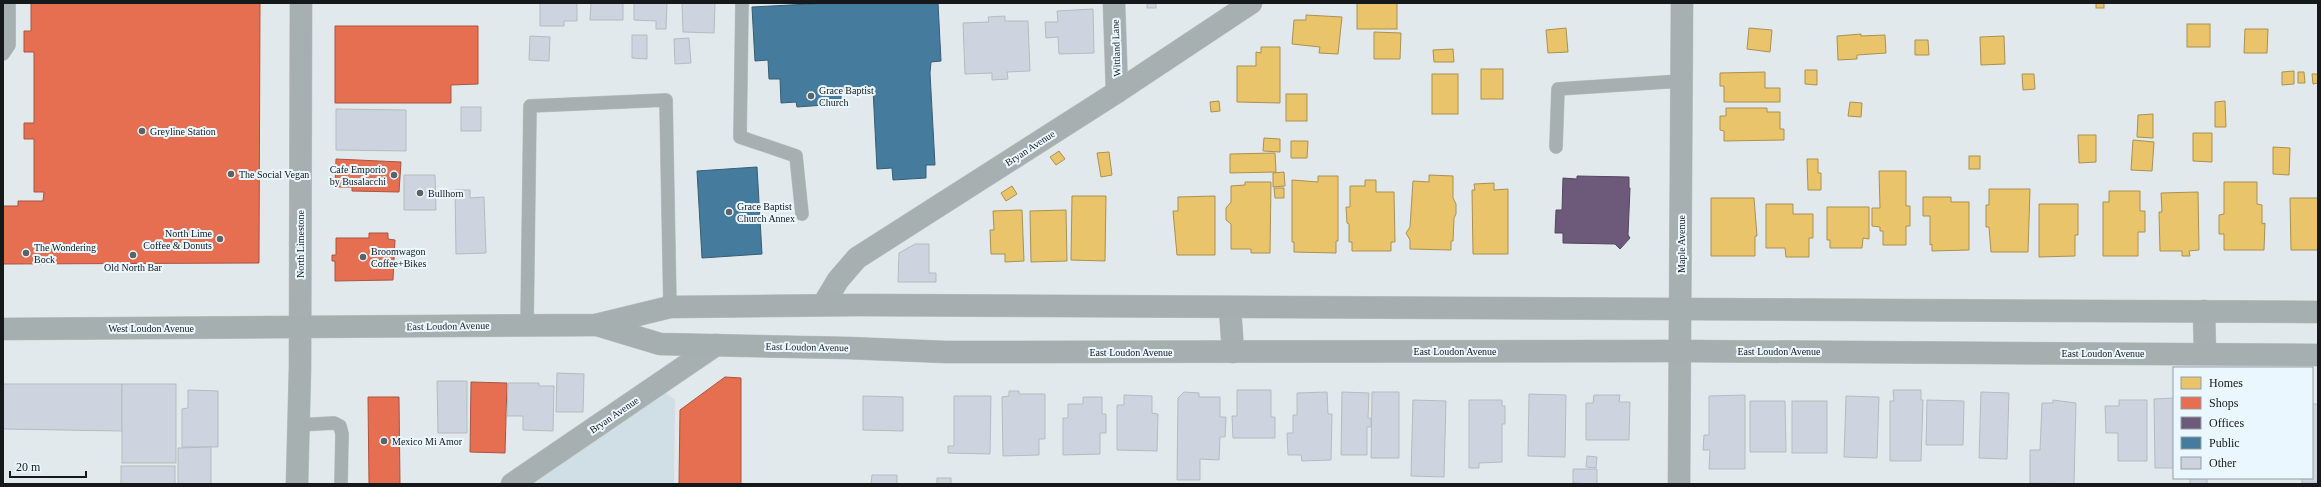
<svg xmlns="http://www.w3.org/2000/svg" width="2321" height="487" viewBox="0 0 2321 487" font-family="Georgia,serif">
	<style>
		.built { fill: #d0dee5 }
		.homes { fill: #e9c46a; stroke: #a99152 }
		.shops { fill: #e76f51; stroke: #a85541 }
		.offices { fill: #6d597a; stroke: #53465e }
		.public { fill: #457b9d; stroke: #375e76 }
		.building { fill: #cdd4e0; stroke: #b7bbbe }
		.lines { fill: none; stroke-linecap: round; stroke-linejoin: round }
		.service-casing { stroke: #bec3c6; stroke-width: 14 }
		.minor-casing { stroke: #bec3c6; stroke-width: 23 }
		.tertiary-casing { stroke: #bec3c6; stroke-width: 23 }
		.secondary-casing { stroke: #bec3c6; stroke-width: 23 }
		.service { stroke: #a6b0b1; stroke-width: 13 }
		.minor { stroke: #a6b0b1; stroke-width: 22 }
		.tertiary { stroke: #a6b0b1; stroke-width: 22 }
		.secondary { stroke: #a5afb0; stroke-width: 22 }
		.poi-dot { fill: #5d6264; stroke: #ebf7fe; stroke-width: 1.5 }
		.labels { text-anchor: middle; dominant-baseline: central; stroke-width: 4; stroke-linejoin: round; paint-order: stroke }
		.street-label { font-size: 10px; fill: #15191b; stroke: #ebf7fe }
		.poi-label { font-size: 10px; fill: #15191b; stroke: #ebf7fe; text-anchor: start }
	</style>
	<rect width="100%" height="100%" fill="#e2e9ec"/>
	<path class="built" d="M651,382L675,400L674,484H497Z"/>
	<g class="homes">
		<rect x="1357" y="3" width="40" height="26"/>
		<rect x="2096" y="3" width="8" height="5"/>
		<path d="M1306,15L1342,17L1338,54L1319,53L1320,47L1292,44L1294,20H1306Z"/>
		<rect x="2187" y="24" width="23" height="23"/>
		<path d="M1566,28L1568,52L1548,53L1546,30Z"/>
		<path d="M1749,28L1772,30L1770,52L1747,49Z"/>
		<path d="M2245,29H2268L2267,53H2244Z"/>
		<path d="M1374,32L1401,33L1400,59H1374Z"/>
		<path d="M1861,34V36L1885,35L1886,53L1857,55V59L1838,60L1837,36Z"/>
		<path d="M2004,36L2005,64L1981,65L1980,37Z"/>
		<path d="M1915,40H1928L1929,55H1915Z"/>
		<path d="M1261,47H1280V103L1237,102V66H1256V52L1261,53Z"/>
		<path d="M1453,49L1454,62H1434L1433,50Z"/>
		<rect x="1481" y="69" width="22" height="30"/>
		<path d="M1805,70H1817V85L1805,84Z"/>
		<path d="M2294,71V84L2282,85V72Z"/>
		<path d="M1765,72V88H1780V102H1724V86H1720V73Z"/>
		<path d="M2298,72H2304L2305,83H2298Z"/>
		<rect x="1432" y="74" width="26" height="40"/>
		<path d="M2022,74H2034L2035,89L2023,90Z"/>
		<path d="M2312,74H2318V83L2313,84Z"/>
		<rect x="1286" y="94" width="21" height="27"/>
		<path d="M1219,101L1220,111L1211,112L1210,102Z"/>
		<path d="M2225,101L2226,127H2215V102Z"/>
		<path d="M1850,102L1862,103L1861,117L1848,116Z"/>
		<path d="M1726,108H1767V112H1780V129H1784V140L1724,141V131L1720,130V116H1726Z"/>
		<path d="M2153,114V138L2137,137L2138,115Z"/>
		<path d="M2193,133H2212V162L2193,161Z"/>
		<path d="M2078,135H2096V162L2079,163Z"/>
		<path d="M1264,138L1280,139V152L1263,151Z"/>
		<path d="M2133,140L2154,142L2152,171L2131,170Z"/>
		<path d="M1291,141H1308L1307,158H1291Z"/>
		<path d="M2273,147L2290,148L2289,175L2273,174Z"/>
		<path d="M1059,151L1065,159L1056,165L1050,157Z"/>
		<path d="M1109,152L1112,175L1101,177L1097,153Z"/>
		<path d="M1275,153L1276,172L1230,173V154Z"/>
		<rect x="1969" y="156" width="11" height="13"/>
		<path d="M1807,159H1818V173H1821V190H1808Z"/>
		<path d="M1879,171H1906V206H1910V226H1906V245H1883V231H1880V227L1872,226V208H1880Z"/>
		<path d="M1284,172L1285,186L1273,187V173Z"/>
		<path d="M1429,175L1453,176V198L1456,204V214L1454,218L1453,241H1451V250L1410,249V240L1406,233L1410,227L1413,181L1429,182Z"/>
		<path d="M1318,176H1338V241H1336V253L1294,252V242H1292V180L1318,182Z"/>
		<path d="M1365,180H1376V192H1394L1395,242H1391V251H1352V242H1349V224L1347,223L1346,207H1350V186H1365Z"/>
		<path d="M1245,182H1271L1270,253H1251V249H1231V224L1226,220V208L1231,202V186L1245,185Z"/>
		<path d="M2224,182H2257V204L2262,205V224L2265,223L2264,250H2224V234H2219V215L2224,214Z"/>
		<path d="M1494,183V190L1508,189V254H1473L1472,190H1475L1474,184Z"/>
		<path d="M1012,186L1017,194L1006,201L1001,193Z"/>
		<path d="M1274,188H1284V198H1275Z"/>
		<path d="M1989,189H2030L2028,252H1991L1989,227H1986V205H1989Z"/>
		<path d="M2109,191H2140V211H2145V232H2138V256H2103V202H2109Z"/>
		<path d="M2198,192L2199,250L2189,251L2190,256H2182V251H2160L2159,212H2162L2161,193Z"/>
		<path d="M1072,196H1106L1105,261L1071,260Z"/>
		<path d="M1215,196V255H1177L1173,211H1178V197Z"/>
		<path d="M1923,197H1951V202H1969V250L1932,251V244L1930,245V216H1923Z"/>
		<path d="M1711,198H1754L1757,236H1755V256H1711Z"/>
		<path d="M2290,198H2318V250H2291Z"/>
		<path d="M1766,204H1793V214H1813V238H1809V257H1786L1785,248H1766Z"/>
		<path d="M2039,204H2078V235H2075V256L2039,257Z"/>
		<path d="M1827,207H1869V239L1863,238L1862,248H1830V240H1827Z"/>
		<path d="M1022,210L1024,261L1005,262V254H991L990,230H994L993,211Z"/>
		<path d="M1066,210L1067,261L1031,262L1030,211Z"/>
	</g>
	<g class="shops">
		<path d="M31,3H260L259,263L3,264V206H18V201H43L44,192H34V139H24V123H34V52H24V31H31Z"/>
		<path d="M335,26H478V84L451,85V103H335Z"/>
		<path d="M336,159L401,162L399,192L352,191V187H335Z"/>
		<path d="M369,233H388V239L395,240L393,280L335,281V261H332V255H336V238H369Z"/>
		<path d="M725,377L741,378V484H679L680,410Z"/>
		<path d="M471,382L507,383L505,453L470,452Z"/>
		<path d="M368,397H399L400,484H369Z"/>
	</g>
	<path class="offices" d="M1577,176L1629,177V188H1630L1628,235L1630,238L1620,249L1615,244L1563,243V233H1555L1556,210H1562L1563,178L1577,179Z"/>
	<g class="public">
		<path d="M829,3H938L941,61L931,62L930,73L935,165H926V178L893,180L892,168L877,169L873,89L841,91V101H825V105L797,107L796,102L781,103L780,79H769L768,60L755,61L752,7Z"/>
		<path d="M757,167L762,254L702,258L697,171Z"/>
	</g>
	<g class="building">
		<path d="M540,3H577V21H564V26H540Z"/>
		<path d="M591,3H623V20H590Z"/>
		<path d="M634,3H667L666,29H656V21L634,20Z"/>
		<path d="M682,3H715L714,33L683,32Z"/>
		<rect x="1147" y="3" width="9" height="5"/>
		<path d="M1093,9L1094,53L1059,54L1058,37L1046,38L1045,22H1058L1057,11Z"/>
		<path d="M1005,16V21H1028L1030,71L1007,72L1008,79L992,80V73L965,74L963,23L989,22L988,17Z"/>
		<path d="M632,35H647V59L632,58Z"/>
		<path d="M530,36L550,37L549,61L529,60Z"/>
		<path d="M689,38L691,63L675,64L674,39Z"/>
		<rect x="461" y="107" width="20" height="24"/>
		<path d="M336,109L406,110V151L336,150Z"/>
		<path d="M404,175H435L436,210H404Z"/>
		<path d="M455,190H470V198L484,197L486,253L456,254Z"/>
		<path d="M915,244H929V273H936V282H898L899,253Z"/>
		<path d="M557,373L584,374L583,412H556Z"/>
		<path d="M437,381H467V433H438Z"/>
		<path d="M508,383H539V386H554L553,431L523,430V416H507Z"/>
		<path d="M3,384H122V431L3,429Z"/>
		<rect x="122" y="384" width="54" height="79"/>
		<path d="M188,390L218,391V447H182V409L188,408Z"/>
		<path d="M1237,390H1271V417H1275V438H1233L1232,416H1237Z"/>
		<path d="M1893,390H1921V400H1923L1921,461H1890V401H1894Z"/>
		<path d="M1009,391H1019V394H1045V439H1039V455L1003,456L1002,397L1009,396Z"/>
		<path d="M1184,392L1199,393V397H1220V417H1226L1225,437H1220L1219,460L1200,459V480H1177L1178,398Z"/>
		<path d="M1327,392L1328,414H1332L1331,460L1302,461L1301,455H1288L1287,433H1293V415H1297V393Z"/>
		<path d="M1342,392L1369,393L1368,418H1371V427H1367V455H1341Z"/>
		<path d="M1372,392H1399V458H1371Z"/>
		<path d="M1981,392L2009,393L2007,459L1979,458Z"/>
		<path d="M1529,394L1566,395L1565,457L1528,456Z"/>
		<path d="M1124,395L1152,396V413L1158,414L1157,451L1117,450V405H1124Z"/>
		<path d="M1594,395H1620L1619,402H1630L1629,440H1586V403H1593Z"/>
		<path d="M1745,395V469H1709L1710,450H1703L1704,435H1709V396Z"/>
		<path d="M863,396L903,397V431L863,430Z"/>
		<path d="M954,396H991L990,454L948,453V446H954Z"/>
		<path d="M1846,396L1879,397L1877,458L1844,457Z"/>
		<path d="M1083,397H1102V414H1106V433H1100V454L1063,455V418H1068V404H1083Z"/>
		<path d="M2174,398V468H2155L2154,399Z"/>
		<path d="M1413,400L1446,401L1444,477L1411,476Z"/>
		<path d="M1469,400H1502V406H1505V424H1502V462L1479,463V468H1469Z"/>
		<path d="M1927,400L1964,401L1963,445H1926Z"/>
		<path d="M2053,400L2076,403L2074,484L2030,483V450H2040L2042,403H2053Z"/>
		<path d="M2119,400H2147V461H2118V433H2106L2105,406H2119Z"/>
		<path d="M1750,401H1785L1786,452H1750Z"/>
		<rect x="1792" y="401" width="35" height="52"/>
		<path d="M2312,404H2318V483H2302V478H2312Z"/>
		<path d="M211,447V484H178V448Z"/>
		<path d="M1587,456L1597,457L1596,468L1586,467Z"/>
		<rect x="121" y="466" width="54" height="18"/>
		<path d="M1573,469H1597V484L1573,483Z"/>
		<path d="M872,475H897V484H871Z"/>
		<rect x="937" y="478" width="14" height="6"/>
		<rect x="2190" y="478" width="17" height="6"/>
	</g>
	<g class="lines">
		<defs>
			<g id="service">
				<path d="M742,3L740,137L796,156L802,214"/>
				<path d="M3,54L9,45V3"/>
				<path d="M1556,147L1558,89L1681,81"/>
				<path d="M527,325L530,106L666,100L670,307"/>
				<path d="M298,425L334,423L340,426L342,434L341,484"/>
			</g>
			<g id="minor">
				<path d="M1114,3L1117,92"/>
				<path d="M1230,308L1233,352"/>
				<path d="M2204,311L2205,354"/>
				<path d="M1679,484L1682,3"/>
			</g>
			<g id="tertiary">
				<path d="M823,305L838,280L857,258L1117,92L1251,3"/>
				<path d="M297,484L300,368L301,3"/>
				<path d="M512,484L716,345"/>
			</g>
			<g id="secondary">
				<path d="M597,325L660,344L848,348L946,352L1680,351L2318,355"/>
				<path d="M3,329L596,325L670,307L858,305L2318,312"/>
			</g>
		</defs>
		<use href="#service" class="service-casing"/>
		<use href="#minor" class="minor-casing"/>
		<use href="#tertiary" class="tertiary-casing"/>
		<use href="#secondary" class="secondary-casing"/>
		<use href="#service" class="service"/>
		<use href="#minor" class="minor"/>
		<use href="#tertiary" class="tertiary"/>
		<use href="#secondary" class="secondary"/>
	</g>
	<g class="poi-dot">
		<circle cx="811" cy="96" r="4"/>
		<circle cx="142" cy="131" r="4"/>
		<circle cx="231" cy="174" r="4"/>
		<circle cx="394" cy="175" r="4"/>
		<circle cx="420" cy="193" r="4"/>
		<circle cx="729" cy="212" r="4"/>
		<circle cx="220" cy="239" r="4"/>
		<circle cx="26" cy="253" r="4"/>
		<circle cx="133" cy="255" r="4"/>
		<circle cx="363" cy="257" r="4"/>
		<circle cx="384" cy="441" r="4"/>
	</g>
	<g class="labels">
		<g class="street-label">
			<text transform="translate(1116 48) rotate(-92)">Wittland Lane</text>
			<text transform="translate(1030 148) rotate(-33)">Bryan Avenue</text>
			<text transform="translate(300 244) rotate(-90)">North Limestone</text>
			<text transform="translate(1681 244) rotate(-90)">Maple Avenue</text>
			<text transform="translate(448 326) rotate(-1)">East Loudon Avenue</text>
			<text x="151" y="328">West Loudon Avenue</text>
			<text transform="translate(807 347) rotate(1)">East Loudon Avenue</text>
			<text x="1455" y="351">East Loudon Avenue</text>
			<text x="1779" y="351">East Loudon Avenue</text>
			<text x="1131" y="352">East Loudon Avenue</text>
			<text x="2103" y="353">East Loudon Avenue</text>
			<text transform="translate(614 415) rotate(-34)">Bryan Avenue</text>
		</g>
		<g class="poi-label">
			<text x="819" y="90">Grace Baptist<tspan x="819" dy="12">Church</tspan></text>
			<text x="150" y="131">Greyline Station</text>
			<text x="386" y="169" text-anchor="end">Cafe Emporio<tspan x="386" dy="12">by Busalacchi</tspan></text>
			<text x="239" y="174">The Social Vegan</text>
			<text x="428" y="193">Bullhorn</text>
			<text x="737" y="206">Grace Baptist<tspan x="737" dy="12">Church Annex</tspan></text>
			<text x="212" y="233" text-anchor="end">North Lime<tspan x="212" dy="12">Coffee &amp; Donuts</tspan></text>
			<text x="34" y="247">The Wondering<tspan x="34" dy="12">Bock</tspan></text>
			<text x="371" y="251">Broomwagon<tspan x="371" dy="12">Coffee+Bikes</tspan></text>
			<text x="133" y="267" text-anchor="middle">Old North Bar</text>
			<text x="392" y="441">Mexico Mi Amor</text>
		</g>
	</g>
	<rect width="2321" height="487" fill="none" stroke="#15191b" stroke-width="8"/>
	<rect x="2173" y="367" width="140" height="112" fill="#ebf7fe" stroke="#959ea3"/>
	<rect x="2181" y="377" width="20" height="12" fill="#e9c46a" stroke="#959ea3"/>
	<text x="2209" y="387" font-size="12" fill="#15191b">Homes</text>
	<rect x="2181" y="397" width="20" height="12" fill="#e76f51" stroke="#959ea3"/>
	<text x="2209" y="407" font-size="12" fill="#15191b">Shops</text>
	<rect x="2181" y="417" width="20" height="12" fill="#6d597a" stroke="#959ea3"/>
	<text x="2209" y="427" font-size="12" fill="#15191b">Offices</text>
	<rect x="2181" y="437" width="20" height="12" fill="#457b9d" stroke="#959ea3"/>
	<text x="2209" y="447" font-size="12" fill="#15191b">Public</text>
	<rect x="2181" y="457" width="20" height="12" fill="#cdd4e0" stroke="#959ea3"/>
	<text x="2209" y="467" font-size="12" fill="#15191b">Other</text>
	<path d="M10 471v6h76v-6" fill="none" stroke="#15191b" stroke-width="2"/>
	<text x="16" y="471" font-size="12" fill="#15191b" stroke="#ebf7fe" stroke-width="3" paint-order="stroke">20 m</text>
</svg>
